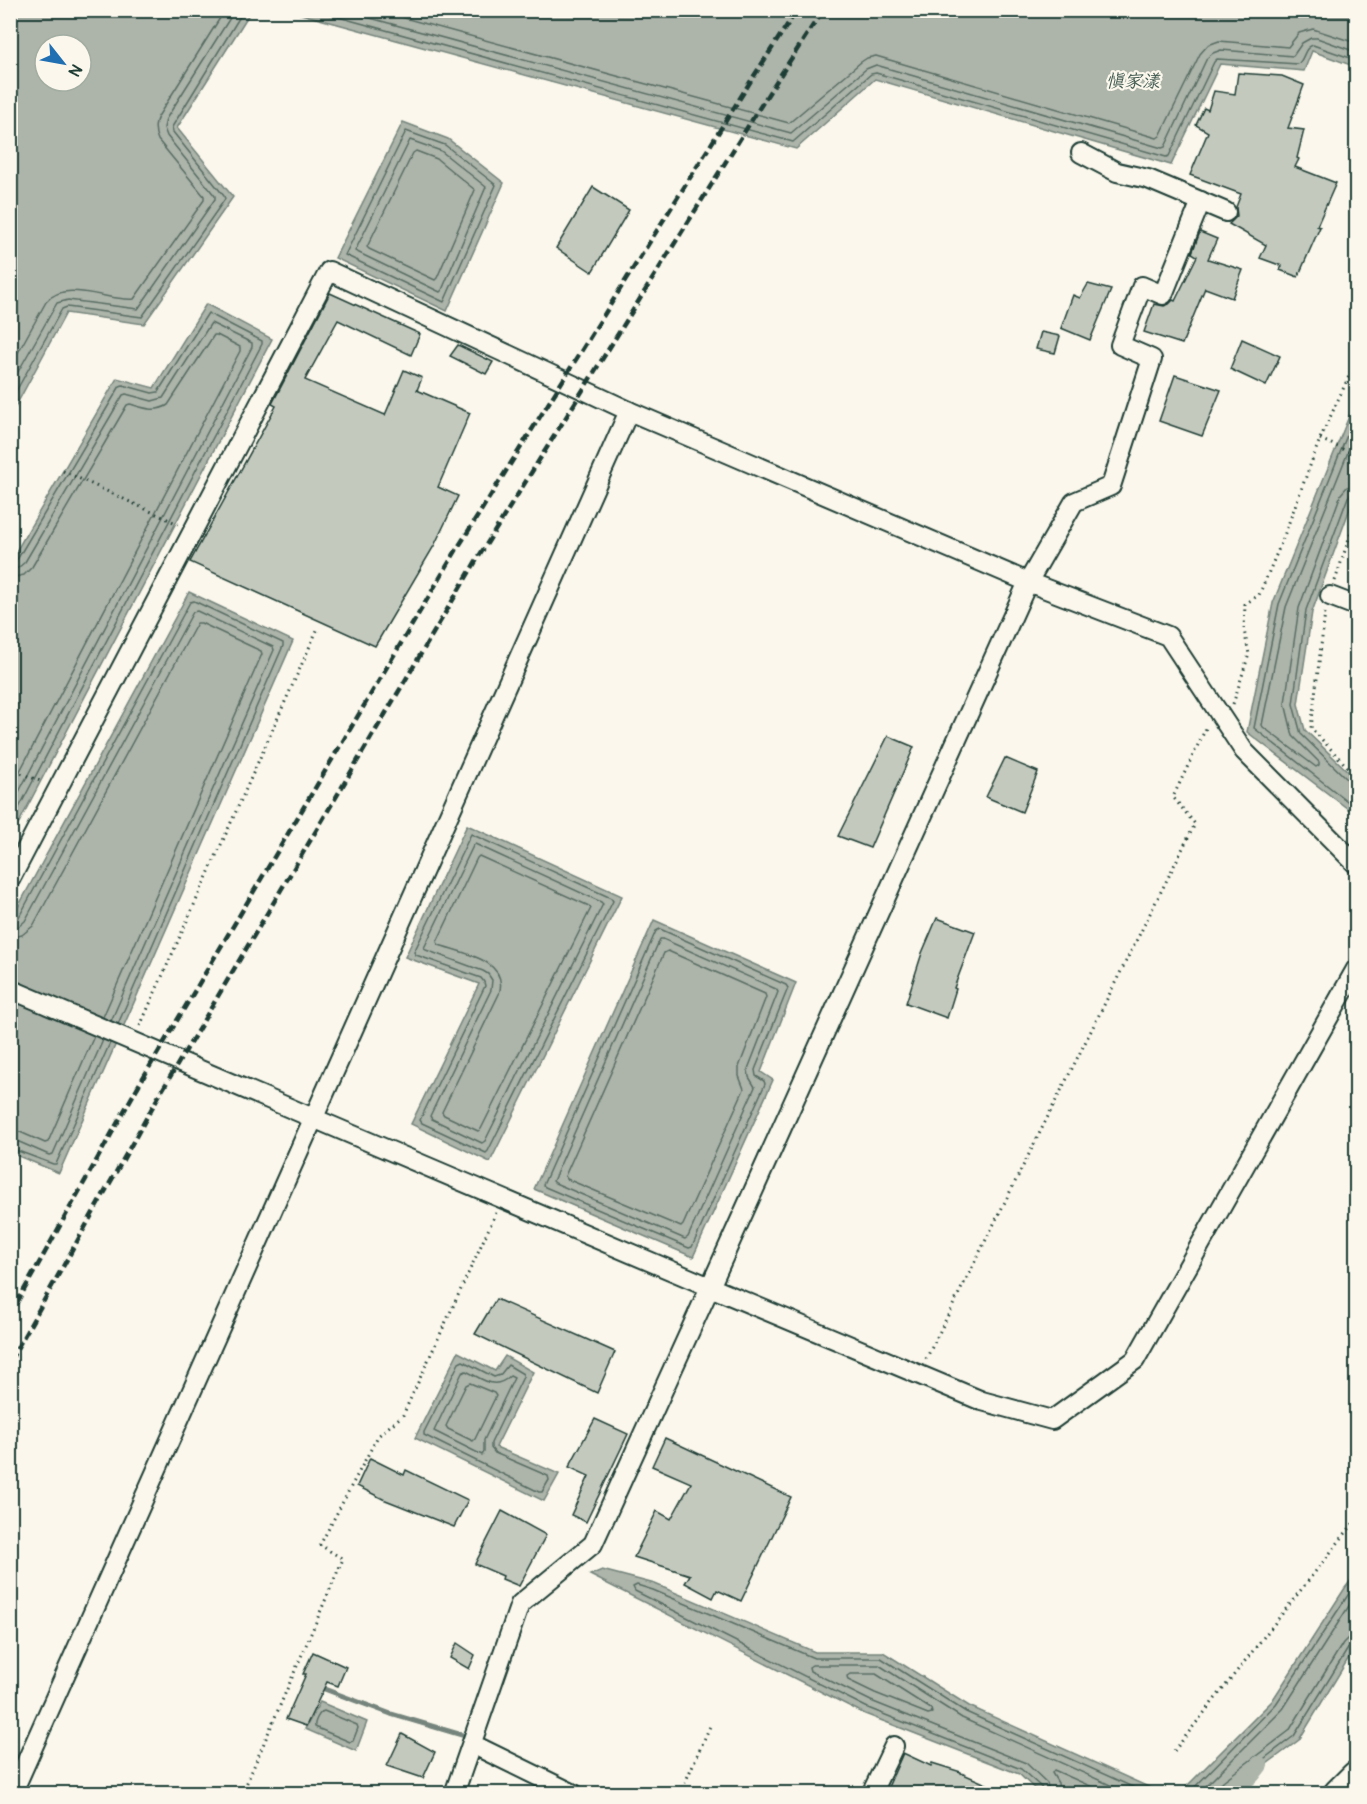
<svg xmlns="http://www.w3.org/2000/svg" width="1367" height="1804" viewBox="0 0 1367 1804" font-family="Pangolin,'LXGW WenKai TC',sans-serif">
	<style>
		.water { fill: #adb4aa; stroke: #74847b; stroke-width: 1.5; fill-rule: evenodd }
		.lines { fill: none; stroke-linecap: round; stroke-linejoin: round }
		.shore { stroke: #586d63; stroke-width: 1.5 }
		.stream { stroke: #74847b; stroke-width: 5 }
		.canal { stroke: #adb4aa; stroke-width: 18 }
		.building { fill: #c4c9be; stroke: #1f3d34; stroke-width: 1.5 }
		.street-casing { stroke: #1f3d34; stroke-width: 22 }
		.primary-casing { stroke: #1f3d34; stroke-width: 34 }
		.path { stroke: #1f3d34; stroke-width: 3; stroke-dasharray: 1.5 4.5; stroke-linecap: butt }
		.street { stroke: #fbf7ec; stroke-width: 18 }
		.primary { stroke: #fbf7ec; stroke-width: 30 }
		.rail { stroke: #1f3d34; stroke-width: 4.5; stroke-dasharray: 9 4.5; stroke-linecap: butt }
		.labels { text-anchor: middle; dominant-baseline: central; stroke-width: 4.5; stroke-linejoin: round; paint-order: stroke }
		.water-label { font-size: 18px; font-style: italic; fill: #425b52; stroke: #fbf7ec }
	</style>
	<rect width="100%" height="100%" fill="#fbf7ec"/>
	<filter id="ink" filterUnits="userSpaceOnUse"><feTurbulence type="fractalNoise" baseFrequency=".0167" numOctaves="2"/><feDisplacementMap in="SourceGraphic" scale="12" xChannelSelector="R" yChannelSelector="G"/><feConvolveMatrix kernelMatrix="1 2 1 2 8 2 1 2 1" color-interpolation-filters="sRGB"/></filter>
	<g filter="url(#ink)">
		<g class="water">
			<path d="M11,10L251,11L177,128L233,197L144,324L66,313L11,415ZM45,45H81V81H45Z"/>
			<path d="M290,11H1356V67L1312,51L1304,71L1220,64L1171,165L875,79L796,149Z"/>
			<path d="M403,122L448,139L504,183L447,311L335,258Z"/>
			<path d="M206,304L272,339L11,838V560L117,378L154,388Z"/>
			<path d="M1356,399V492L1312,612L1298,704L1305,730L1356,779V815L1247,732L1273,603Z"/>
			<path d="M189,592L293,641L59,1173L11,1153V920Z"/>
			<path d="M467,825L622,896L490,1162L411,1124L479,984L405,957Z"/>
			<path d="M654,920L796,983L761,1072L773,1080L693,1257L534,1189Z"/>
			<path d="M458,1352L495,1371L505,1356L533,1372L496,1447L559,1474L544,1501L415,1438Z"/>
			<path d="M602,1570L655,1584L815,1652H883L969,1706L1155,1790L1180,1793L1272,1701L1345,1588L1356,1574V1646L1299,1740L1228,1793H1039L1019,1774L865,1714L590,1575Z"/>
			<path d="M320,1702L367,1722L356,1751L305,1729Z"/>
		</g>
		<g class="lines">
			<g class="shore">
				<path d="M313,10L793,142L871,74L876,73L1166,157L1169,156L1214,62L1217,59L1298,64C1305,59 1303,48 1313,45L1356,60"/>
				<path d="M341,10L791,133L866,69L876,65L1162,148L1165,147L1207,58L1213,53L1221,50L1293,56L1302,43L1311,38H1317L1356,52"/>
				<path d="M375,10L789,123L861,62L867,58L876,56L1157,138L1160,136L1200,54L1208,45L1219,41L1288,47L1299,33L1313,29L1356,43"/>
				<path d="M406,131L445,145L496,185L444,302L345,255Z"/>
				<path d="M410,140L441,151L486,187L442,290L440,292L355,251Z"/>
				<path d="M416,151L437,159L475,190L437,278L435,280L369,249L367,247L413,153Z"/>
				<path d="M10,367L46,302C65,278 109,302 134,299L204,200V196L158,140C154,131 154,123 159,115L225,10"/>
				<path d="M10,386L57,303L68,300L138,309L215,199V196L167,136L164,128L166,119L235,10"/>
				<path d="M10,402L62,309L67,307L142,317L225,199L224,196L173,132L172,127L244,10"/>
				<path d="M1356,413L1279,604L1254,728L1356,808"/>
				<path d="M1356,432L1286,607L1262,725L1263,727L1316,767L1319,765V762L1293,736L1285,703L1299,608L1341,494L1347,487L1356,485"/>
				<path d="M1356,493H1352L1348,497L1306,610L1293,704L1301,734L1350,782L1356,783"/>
				<path d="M10,561H15L18,558L120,386L123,385L152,393L158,392L208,313L262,341V344L10,825"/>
				<path d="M10,569L18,568L25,562L123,395L126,394L152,401L163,398L211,323L252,343V347L10,809"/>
				<path d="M10,578L24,575L32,567L127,405L130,404C144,408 155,413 168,405L214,335H217L240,347V351L10,790"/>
				<path d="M471,834L611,898L613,901L488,1151L486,1153L422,1123L420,1120L485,986L484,982L481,978L416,955L414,952Z"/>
				<path d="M475,844L601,902L603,904L485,1141L482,1143L432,1119L430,1116L491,990L492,980L488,974L483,971L426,950L424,948L473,846Z"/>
				<path d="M479,856L589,906L591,908L481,1129L478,1131L444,1115L442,1112L499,994C510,960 462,953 439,945L437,942L477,858Z"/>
				<path d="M10,921L15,920L19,917L190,602L194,601L283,643V646L118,1024"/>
				<path d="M10,929L18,927L25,921L193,612L197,611L273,647L274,650L111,1021"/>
				<path d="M660,929L786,985L788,988L755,1070L756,1076L764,1081L765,1084L692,1247L689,1248L545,1187L543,1185L656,931Z"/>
				<path d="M10,938L22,935L33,926L197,623H201L261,651L262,654L103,1017"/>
				<path d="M660,939H663L776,989L778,992L748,1069L749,1077L755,1087L688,1237L685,1239L555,1183L553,1181Z"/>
				<path d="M668,951L765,994L766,997L739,1067V1076L744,1089L683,1225L681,1227L567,1179L565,1176L664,953Z"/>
				<path d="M10,1131L20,1132L45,1143L48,1142L94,1036"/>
				<path d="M10,1140L17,1141L49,1155L53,1154L103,1040"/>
				<path d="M10,1148L53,1164H56L110,1043"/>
				<path d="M463,1361L494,1377L500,1375L508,1365L523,1374V1377L491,1443V1448L495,1453L548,1476L549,1480L542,1492H539L424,1435V1432L459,1363Z"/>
				<path d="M466,1371C483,1379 494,1391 510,1376L514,1378L484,1440V1452L482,1455L434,1431L462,1373Z"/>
				<path d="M470,1383L494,1393L496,1396L475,1439L473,1441L448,1429L446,1426L466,1385Z"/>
				<path d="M850,1674H876L931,1709L932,1713L928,1714L875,1693L848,1680L847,1676Z"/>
				<path d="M324,1711L357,1725L358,1728L353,1741L350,1742L315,1727C314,1722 319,1712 324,1711Z"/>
				<path d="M1043,1794L1041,1787L1021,1769L868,1708L635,1591L633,1587L637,1585L653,1590L814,1658H881L966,1712L1148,1794"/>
				<path d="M1050,1794L1047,1783L1026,1763L871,1701L810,1671L809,1667L812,1665H879L962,1718L1130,1794"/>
				<path d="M1059,1794L1058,1783L1052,1773L1054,1770L1108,1794"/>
				<path d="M1188,1794L1276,1704L1356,1583"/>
				<path d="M1198,1794L1283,1709L1356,1595"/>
				<path d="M1218,1794V1787L1223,1781L1289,1731L1343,1643L1348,1638L1356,1637"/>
				<path d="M1225,1794L1228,1786L1294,1736L1349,1647L1352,1644H1356"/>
			</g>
			<path class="stream" d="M319,1687L391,1714L462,1735"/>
			<path class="canal" d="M1228,1794L1252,1774L1259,1765"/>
		</g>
		<g class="building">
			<path d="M1238,73L1282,76L1304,85L1288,128L1304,130L1297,158L1299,159L1295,167L1336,183L1317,226L1320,227L1298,277L1280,270L1282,266L1260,258L1266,245L1229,224L1237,216L1236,207L1241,194L1190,175L1208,132L1196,125L1204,108L1208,110L1214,91L1235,94Z"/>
			<path d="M593,187L629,210L592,272L556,248Z"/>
			<path d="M1200,232L1217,239L1208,259L1243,270L1232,298L1205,288L1182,344L1144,332L1154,304L1164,306L1169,304L1173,300L1175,301L1197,256L1192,253Z"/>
			<path d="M1088,284L1111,290L1090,340L1061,328L1073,295L1080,298Z"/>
			<path d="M330,293L420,334L411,355L338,320L305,380L385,415L404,370L422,378L417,390L470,413L438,487L458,496L434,546L375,646L190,562L276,406L272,404Z"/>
			<path d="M1041,332L1060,336L1055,353L1036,349Z"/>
			<path d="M1242,339L1280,356L1266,386L1230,369Z"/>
			<path d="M458,345L493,362L486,374L450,356Z"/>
			<path d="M1175,375L1221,390L1202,436L1159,421Z"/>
			<path d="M888,736L914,747L870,848L838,836Z"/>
			<path d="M1005,758L1038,772L1022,812L986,797Z"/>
			<path d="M937,918L975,932L954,988L956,989L947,1018L906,1003L922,953Z"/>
			<path d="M496,1299L615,1352L597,1393L475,1334Z"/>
			<path d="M595,1419L628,1434L586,1522L571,1515L589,1476L569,1467Z"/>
			<path d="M665,1438L791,1497L741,1601L717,1590L713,1598L685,1583L690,1575L634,1557L657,1511L671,1519L691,1483L652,1466Z"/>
			<path d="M370,1458L404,1475L406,1470L468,1500L454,1527L383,1499L357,1486Z"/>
			<path d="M502,1511L546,1535L519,1586L502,1579L503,1576L475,1564Z"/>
			<path d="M457,1643L475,1655L469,1669L450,1658Z"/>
			<path d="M313,1652L346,1667L338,1686L327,1682L306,1726L286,1719L306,1674H303Z"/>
			<path d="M402,1734L435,1752L423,1778L387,1766Z"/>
			<path d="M903,1753L931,1766L932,1763L961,1772V1773L1009,1794H885Z"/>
		</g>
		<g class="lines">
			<defs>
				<g id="street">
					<path d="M1081,153L1117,172L1148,179L1226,212"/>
					<path d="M1330,596L1356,606"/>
					<path d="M10,880L329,271L629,411L1028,582L1074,502L1111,486L1152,359L1120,345L1142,286L1163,295L1201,201"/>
					<path d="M10,989L710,1287L1028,582L1168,636L1244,751L1356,864"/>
					<path d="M472,1744L574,1794"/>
					<path d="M12,1794L629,411"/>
					<path d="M454,1794L520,1604L593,1544L710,1287L982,1401L1052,1420L1135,1360L1356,969"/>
					<path d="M871,1794L894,1746"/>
				</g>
				<path id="primary" d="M1339,1794L1356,1777"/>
			</defs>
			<use href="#street" class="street-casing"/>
			<use href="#primary" class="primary-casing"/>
			<g class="path">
				<path d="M1320,439L1356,455"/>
				<path d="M63,471L178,524"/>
				<path d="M1335,581L1356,517"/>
				<path d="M1325,613L1311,728L1356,776"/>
				<path d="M1233,704L1249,654L1244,630L1245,604L1259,595L1282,541L1320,439L1356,361"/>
				<path d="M10,769L43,782"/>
				<path d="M140,1026L318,628"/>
				<path d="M926,1359L1195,824L1173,797L1207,726"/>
				<path d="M1174,1751L1356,1520"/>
				<path d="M242,1794L343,1559L320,1545L378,1436L403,1415L496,1213"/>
				<path d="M680,1794L711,1724"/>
			</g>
			<use href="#street" class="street"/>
			<use href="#primary" class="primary"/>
			<g class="rail">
				<path d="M10,1315L137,1088L457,549L752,79L797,10"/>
				<path d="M10,1361L157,1099L476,561L770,91L823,10"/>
			</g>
		</g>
	</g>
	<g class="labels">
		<g class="water-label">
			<text x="1133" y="81">慎家漾</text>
		</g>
	</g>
	<rect width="1367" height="1804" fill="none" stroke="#fbf7ec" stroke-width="36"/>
	<rect x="18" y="18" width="1331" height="1768" fill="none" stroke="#1f3d34" stroke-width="2" filter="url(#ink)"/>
	<g transform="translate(63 63) rotate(121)"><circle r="28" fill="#fbf7ec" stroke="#a3ada2" stroke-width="1.5"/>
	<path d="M0-4.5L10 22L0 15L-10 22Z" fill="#1f6fb2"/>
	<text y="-9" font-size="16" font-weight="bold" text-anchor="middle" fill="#1f3d34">N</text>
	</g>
</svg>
